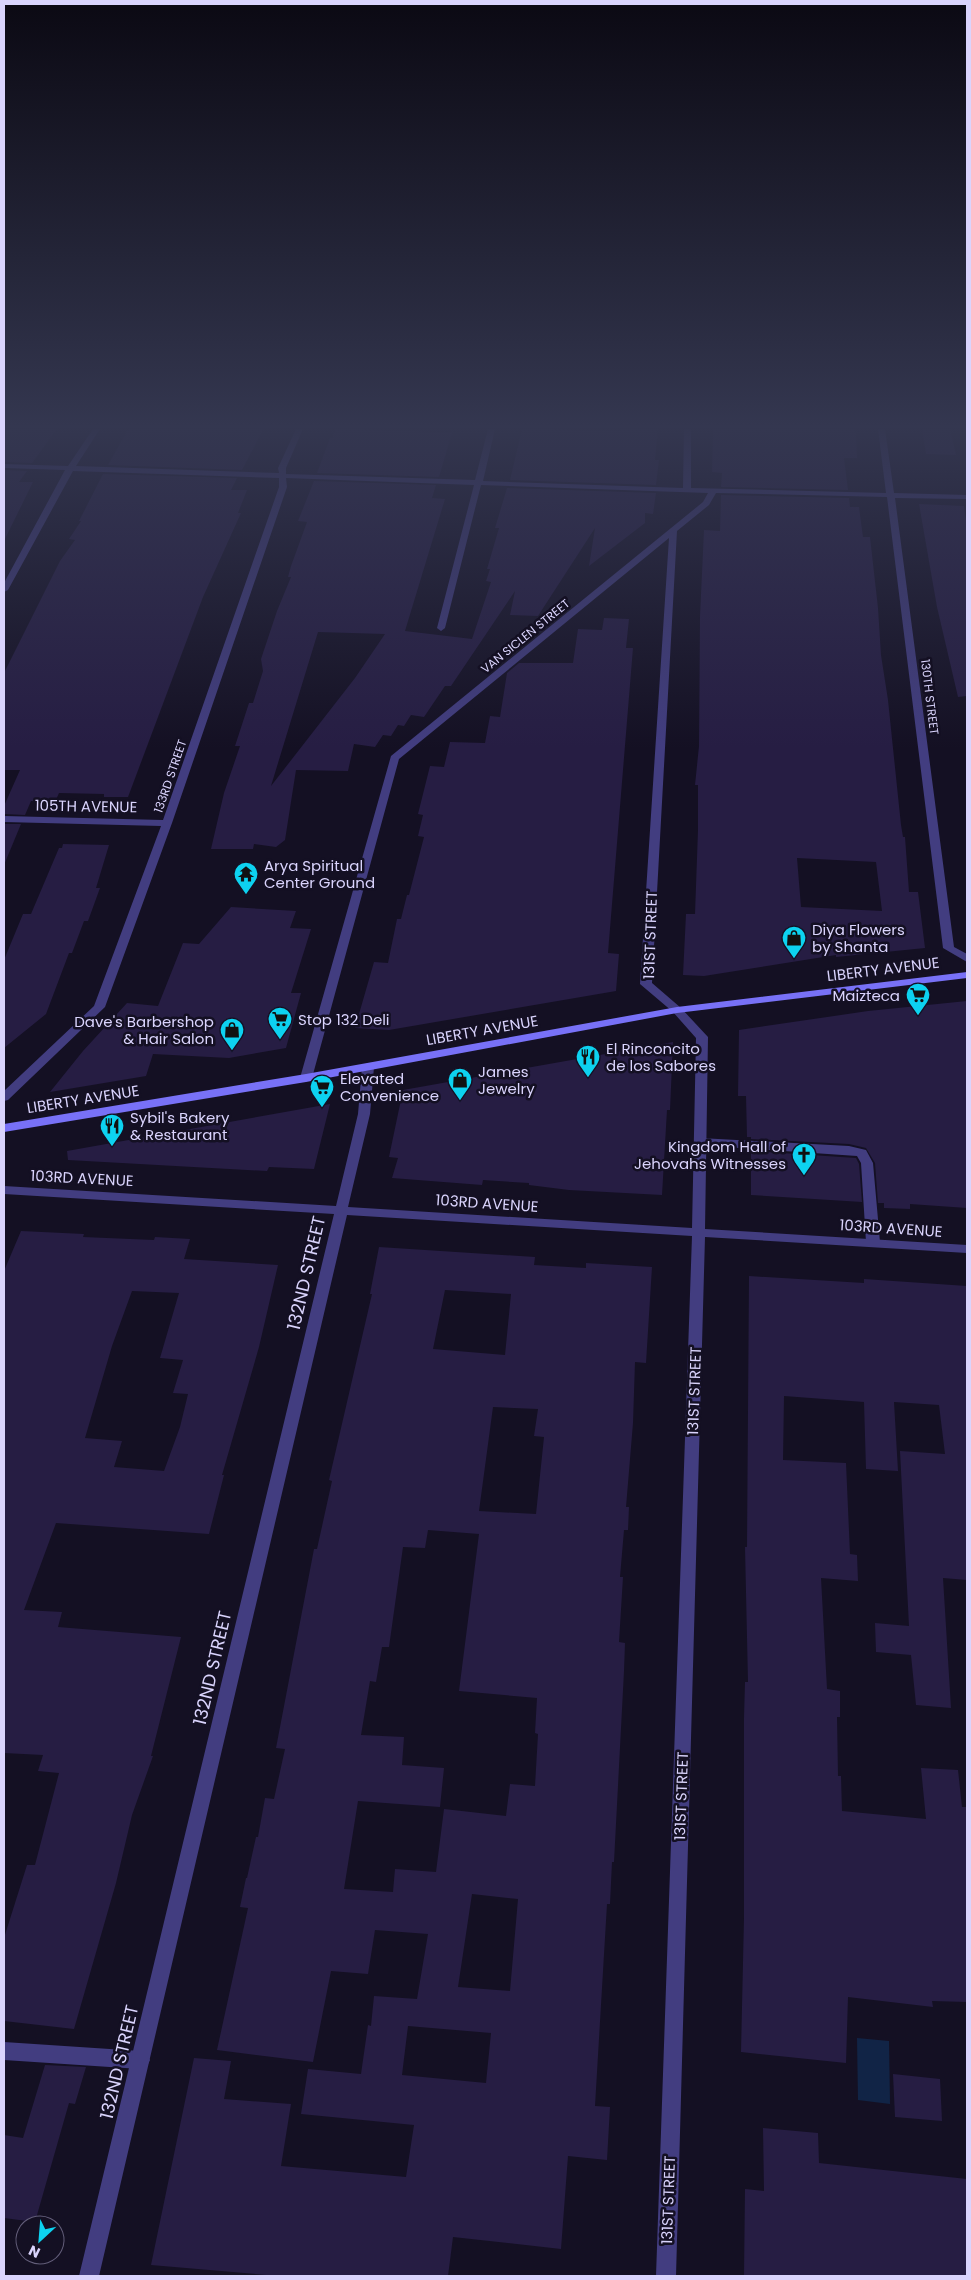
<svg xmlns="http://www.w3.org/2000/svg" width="971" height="2280" viewBox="0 0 971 2280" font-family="Poppins,sans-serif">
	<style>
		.water { fill: #112446 }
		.building { fill: #261d43; fill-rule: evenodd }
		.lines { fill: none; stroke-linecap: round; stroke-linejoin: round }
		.lane { fill: #423d80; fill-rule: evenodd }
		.street { fill: #423d80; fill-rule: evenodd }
		.secondary { fill: #7871f7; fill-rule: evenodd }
		.labels { text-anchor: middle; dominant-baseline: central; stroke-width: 5; stroke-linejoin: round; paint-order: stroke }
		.far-street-label { font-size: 12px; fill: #dad4fd; stroke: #141023 }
		.street-label { font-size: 15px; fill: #dad4fd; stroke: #141023 }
		.poi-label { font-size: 15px; fill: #dad4fd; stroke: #141023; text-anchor: start }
		.near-street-label { font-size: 18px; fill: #dad4fd; stroke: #141023 }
	</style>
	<rect width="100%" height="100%" fill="#141023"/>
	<path class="water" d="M857,2038L889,2041L890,2104L858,2100Z"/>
	<g class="building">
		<path d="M4,429H57L32,463L4,462Z"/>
		<path d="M128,429H262L263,430L242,470L108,465Z"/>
		<path d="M336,429L414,431L452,433L439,477L317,473L330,438H332Z"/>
		<path d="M522,429L620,431L621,429H658L655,460H659L656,485L510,480Z"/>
		<path d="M713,429H853L856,432L857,458H844L848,490L721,487L722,473L712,472Z"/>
		<path d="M922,429H950L956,455L926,454Z"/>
		<path d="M4,470L27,471L19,482H33L4,541Z"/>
		<path d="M103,474L237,478L231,490H247L238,513H241L203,597L128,797H104V794L59,793L55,802L31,801L25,815L4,814V806L20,770H4V673L60,561L75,540L69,539L81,521H79Z"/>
		<path d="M314,481L436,485L432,498L445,499L405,631L472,639L491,582L486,581L490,569H487L499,528H495L507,488L656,493L653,514L645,513V523L589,566L595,528L538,616L510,615L515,591L451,686H445L424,717L411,715L404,726L398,725L391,736L383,735L375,747L354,744L348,771L296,770L285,840L276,847L254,844L253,849H211L224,793L240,746H235L249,703H253L263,671L261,659L277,611L291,577H288L291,566L307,522L298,521ZM318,632L385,634L355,678L271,786Z"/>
		<path d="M721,495L849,498L850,507H859L863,537H870L878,608L881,655L888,700L901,825L903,837H905L909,892H918L925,948L836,957V955L704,976L683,975L686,914H695L698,830V785H695L699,746L700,616L704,530L720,531ZM797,858L876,862L882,911L801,907Z"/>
		<path d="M919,504L964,506L967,528V696L958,697L937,607Z"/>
		<path d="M604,618L629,619L626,648H633L608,953L619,954L616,991L389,1030L355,1028L374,962L388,963L397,919H401L407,895H409L424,837L418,836L423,815L418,814L430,766L444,767L450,742L485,743L490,716L500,717L507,673L519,663H573L578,629L602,630Z"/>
		<path d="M4,824H21L4,865Z"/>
		<path d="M63,844L109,845L96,888H100L88,921H84L72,953H69L46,1014L4,1048V960L23,914H31L59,848H62Z"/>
		<path d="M231,907L296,911L290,928L311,929L291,993H301L286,1048L229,1058L153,1054L146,1076L50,1092L83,1051L127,1003L158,1006L183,943L199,944Z"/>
		<path d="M967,1001V1208L910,1204V1209L884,1208V1203H878L875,1163L866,1148L849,1144L751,1139V1137H747L746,1096H738L739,1030L868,1011Z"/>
		<path d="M673,1042L670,1110H667L662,1195L569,1190L529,1185V1183L483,1180L482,1185L392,1178L398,1158L389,1157L403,1090Z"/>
		<path d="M330,1104L314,1169L269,1167L267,1171L68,1160L67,1151Z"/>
		<path d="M751,1151L856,1158L859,1164L862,1202L751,1195Z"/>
		<path d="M21,1231L84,1234L83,1237L154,1240L155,1237L190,1239L184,1259L278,1265L259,1347L222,1475H224L209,1534L56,1523L24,1610L62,1612L58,1627L181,1637L151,1756H153L132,1815L116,1883L74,2029L4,2021V1938L27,1865H35L59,1773L38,1771L43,1755L4,1753V1271ZM132,1291L179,1293L160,1358L183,1360L173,1393L188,1394L180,1427L164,1471L114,1467L122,1441L85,1438L112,1346Z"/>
		<path d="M379,1247L535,1257L534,1265L586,1268V1263L652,1267L646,1363L635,1362L633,1423L626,1507H629L628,1530H624L620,1577H623L619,1642L625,1643L624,1671L614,1862H612L610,1904H607L595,2106L610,2107L607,2160L568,2156L561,2249L453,2237L448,2276H278L151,2265L194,2058L231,2061L224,2099L291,2104L281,2166L406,2177L414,2125L301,2114L308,2069L361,2074L368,2025L371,2026L374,1996L417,1999L428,1934L375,1930L368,1974L331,1971L313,2062L217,2050L248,1908L240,1907L246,1878H247L256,1837H258L265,1798L274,1799L285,1749L276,1748L314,1549H317L332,1481L329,1480L372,1294H370ZM445,1290L511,1294L505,1355L433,1349ZM493,1407L538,1409L534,1436L544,1437L536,1514L479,1511ZM428,1530L479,1534L459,1691L537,1698L535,1733L538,1734L535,1786L510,1784L506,1816L444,1809L436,1872L395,1869L393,1892L344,1889L358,1801L440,1807L444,1768L402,1765L404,1737L361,1735L370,1681L376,1682L382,1647H389L403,1547L425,1548ZM472,1894L518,1899L510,1991L458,1987ZM408,2026L491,2033L486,2083L402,2075Z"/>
		<path d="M749,1276L864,1283V1279L967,1286V1580L943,1578L951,1708L916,1705L911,1655L876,1652L875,1623L909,1626L900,1451L945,1454L939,1405L894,1402L898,1471L866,1469L864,1402L784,1396L783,1460L846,1463L850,1554L857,1555L858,1581L821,1578L827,1689L840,1691V1717H837L838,1776H841L842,1811L926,1819L921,1768L958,1770L962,1807H966L967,1819V2002L932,2001L933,2007L848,1997L846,2063L741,2052L744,1918V1718L745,1682H748L745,1547H747Z"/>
		<path d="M45,2065L86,2067L75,2104L69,2103L35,2222L4,2218V2135L23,2138Z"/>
		<path d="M893,2074L940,2079L942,2121L895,2117Z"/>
		<path d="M763,2128L818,2133L819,2163L967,2179V2276H744L745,2189L764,2191Z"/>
	</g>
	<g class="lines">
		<g class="lane">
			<path d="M700,1138L849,1146L866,1150L873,1163L880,1242L873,1246L866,1242L861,1163L857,1156L696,1145L694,1142L696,1139Z"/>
			<path d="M4,2042L140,2051L147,2054L150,2060L147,2066L140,2069L4,2060Z"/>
		</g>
		<path class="street" d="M93,429H100L76,466L279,473L278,468L296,429H303L286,468V474L475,480L488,429H495L483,481L683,488L684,429H691V488L886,493L878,429H885L894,493L967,495V499L895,498L954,947L967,954V962L943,948L887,497L716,493L709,505L677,531L652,983L681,1008L708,1037L705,1229L967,1245V1253L705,1237L676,2276H656L692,1236L347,1215L99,2276H79L334,1214L4,1194V1186L336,1206L358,1114L362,1067L368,1063L374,1067L370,1114L348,1207L692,1228L696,1038L673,1012L640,984L669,538L399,759L312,1078L306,1082L300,1078L391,756L703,502L708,493L481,485L445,628L441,631L437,628L474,485L286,478L287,487L172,823L105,1007L8,1100L4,1101V1091L94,1006L161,826L4,822V816L163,820L279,487V478L73,471L8,590L4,592V583L65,470L4,468V464L68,466Z"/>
		<path class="secondary" d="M967,972V978L677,1013L306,1082L4,1132V1124L306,1074L677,1007Z"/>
	</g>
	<linearGradient id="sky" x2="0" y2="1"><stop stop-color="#0b0913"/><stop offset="0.57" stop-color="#343750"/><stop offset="1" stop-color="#343750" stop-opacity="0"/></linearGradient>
	<rect width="971" height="748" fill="url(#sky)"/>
	<defs>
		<symbol id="temple-pin" viewBox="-11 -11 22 30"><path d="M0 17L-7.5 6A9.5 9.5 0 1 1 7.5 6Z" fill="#0dd2f0" stroke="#141023"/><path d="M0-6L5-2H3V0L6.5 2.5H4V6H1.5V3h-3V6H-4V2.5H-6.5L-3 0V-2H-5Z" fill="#111"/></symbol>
		<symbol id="shop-pin" viewBox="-11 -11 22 30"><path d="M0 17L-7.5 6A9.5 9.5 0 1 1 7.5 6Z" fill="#0dd2f0" stroke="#141023"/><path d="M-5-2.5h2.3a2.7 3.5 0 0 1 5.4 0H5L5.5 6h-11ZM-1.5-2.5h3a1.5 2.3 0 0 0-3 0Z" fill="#111"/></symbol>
		<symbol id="supermarket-pin" viewBox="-11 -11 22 30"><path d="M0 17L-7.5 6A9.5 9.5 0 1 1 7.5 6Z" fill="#0dd2f0" stroke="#141023"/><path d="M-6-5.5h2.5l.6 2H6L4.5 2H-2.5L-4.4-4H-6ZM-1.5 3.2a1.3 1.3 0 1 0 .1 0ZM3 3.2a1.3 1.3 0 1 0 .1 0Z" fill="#111"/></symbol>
		<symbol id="restaurant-pin" viewBox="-11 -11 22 30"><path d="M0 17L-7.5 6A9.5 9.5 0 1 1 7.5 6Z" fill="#0dd2f0" stroke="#141023"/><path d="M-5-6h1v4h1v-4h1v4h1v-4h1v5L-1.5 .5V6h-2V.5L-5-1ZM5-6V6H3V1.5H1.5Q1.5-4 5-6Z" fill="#111"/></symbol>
		<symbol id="church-pin" viewBox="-11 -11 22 30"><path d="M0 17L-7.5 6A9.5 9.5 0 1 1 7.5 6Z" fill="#0dd2f0" stroke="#141023"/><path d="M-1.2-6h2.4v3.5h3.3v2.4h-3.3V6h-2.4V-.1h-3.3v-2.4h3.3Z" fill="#111"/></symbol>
	</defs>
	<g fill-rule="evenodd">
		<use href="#temple-pin" x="232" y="860" width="28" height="38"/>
		<use href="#shop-pin" x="780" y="924" width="28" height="38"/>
		<use href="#supermarket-pin" x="904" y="981" width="28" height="38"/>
		<use href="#supermarket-pin" x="266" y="1005" width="28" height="38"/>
		<use href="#shop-pin" x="218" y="1016" width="28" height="38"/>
		<use href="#restaurant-pin" x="574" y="1043" width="28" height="38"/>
		<use href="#shop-pin" x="446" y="1066" width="28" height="38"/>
		<use href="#supermarket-pin" x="308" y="1073" width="28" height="38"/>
		<use href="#restaurant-pin" x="98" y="1112" width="28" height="38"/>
		<use href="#church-pin" x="790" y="1141" width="28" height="38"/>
	</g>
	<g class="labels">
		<g class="far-street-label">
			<text transform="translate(525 636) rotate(-39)">VAN SICLEN STREET</text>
			<text transform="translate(930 697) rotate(83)">130TH STREET</text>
			<text transform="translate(170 776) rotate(-71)">133RD STREET</text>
		</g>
		<g class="street-label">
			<text transform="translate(86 806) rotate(1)">105TH AVENUE</text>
			<text transform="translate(650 935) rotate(-88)">131ST STREET</text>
			<text transform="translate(883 969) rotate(-7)">LIBERTY AVENUE</text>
			<text transform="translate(482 1030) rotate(-10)">LIBERTY AVENUE</text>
			<text transform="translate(83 1099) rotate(-9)">LIBERTY AVENUE</text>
			<text transform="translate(82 1178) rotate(3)">103RD AVENUE</text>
			<text transform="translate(487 1203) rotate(4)">103RD AVENUE</text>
			<text transform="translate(891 1228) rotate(4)">103RD AVENUE</text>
			<text transform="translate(694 1391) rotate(-88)">131ST STREET</text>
			<text transform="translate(681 1796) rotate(-88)">131ST STREET</text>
			<text transform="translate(668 2200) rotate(-88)">131ST STREET</text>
		</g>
		<g class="poi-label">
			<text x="264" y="865">Arya Spiritual<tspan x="264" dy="17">Center Ground</tspan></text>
			<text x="812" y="929">Diya Flowers<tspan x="812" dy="17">by Shanta</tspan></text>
			<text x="900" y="995" text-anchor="end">Maizteca</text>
			<text x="298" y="1019">Stop 132 Deli</text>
			<text x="214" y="1021" text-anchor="end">Dave's Barbershop<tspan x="214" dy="17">&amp; Hair Salon</tspan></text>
			<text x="606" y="1048">El Rinconcito<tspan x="606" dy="17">de los Sabores</tspan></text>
			<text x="478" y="1071">James<tspan x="478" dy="17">Jewelry</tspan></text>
			<text x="340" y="1078">Elevated<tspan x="340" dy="17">Convenience</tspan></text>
			<text x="130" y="1117">Sybil's Bakery<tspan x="130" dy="17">&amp; Restaurant</tspan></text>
			<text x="786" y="1146" text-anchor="end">Kingdom Hall of<tspan x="786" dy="17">Jehovahs Witnesses</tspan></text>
		</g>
		<g class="near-street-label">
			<text transform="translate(306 1273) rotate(-77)">132ND STREET</text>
			<text transform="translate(212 1668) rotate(-77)">132ND STREET</text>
			<text transform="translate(119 2062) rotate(-77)">132ND STREET</text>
		</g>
	</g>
	<rect width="971" height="2280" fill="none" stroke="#dad4fd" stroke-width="10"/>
	<g transform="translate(40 2240) rotate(206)"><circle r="24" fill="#141023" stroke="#635e7a"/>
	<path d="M0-4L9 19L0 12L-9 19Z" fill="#0dd2f0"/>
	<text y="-8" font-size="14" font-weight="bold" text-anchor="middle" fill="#dad4fd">N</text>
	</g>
</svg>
